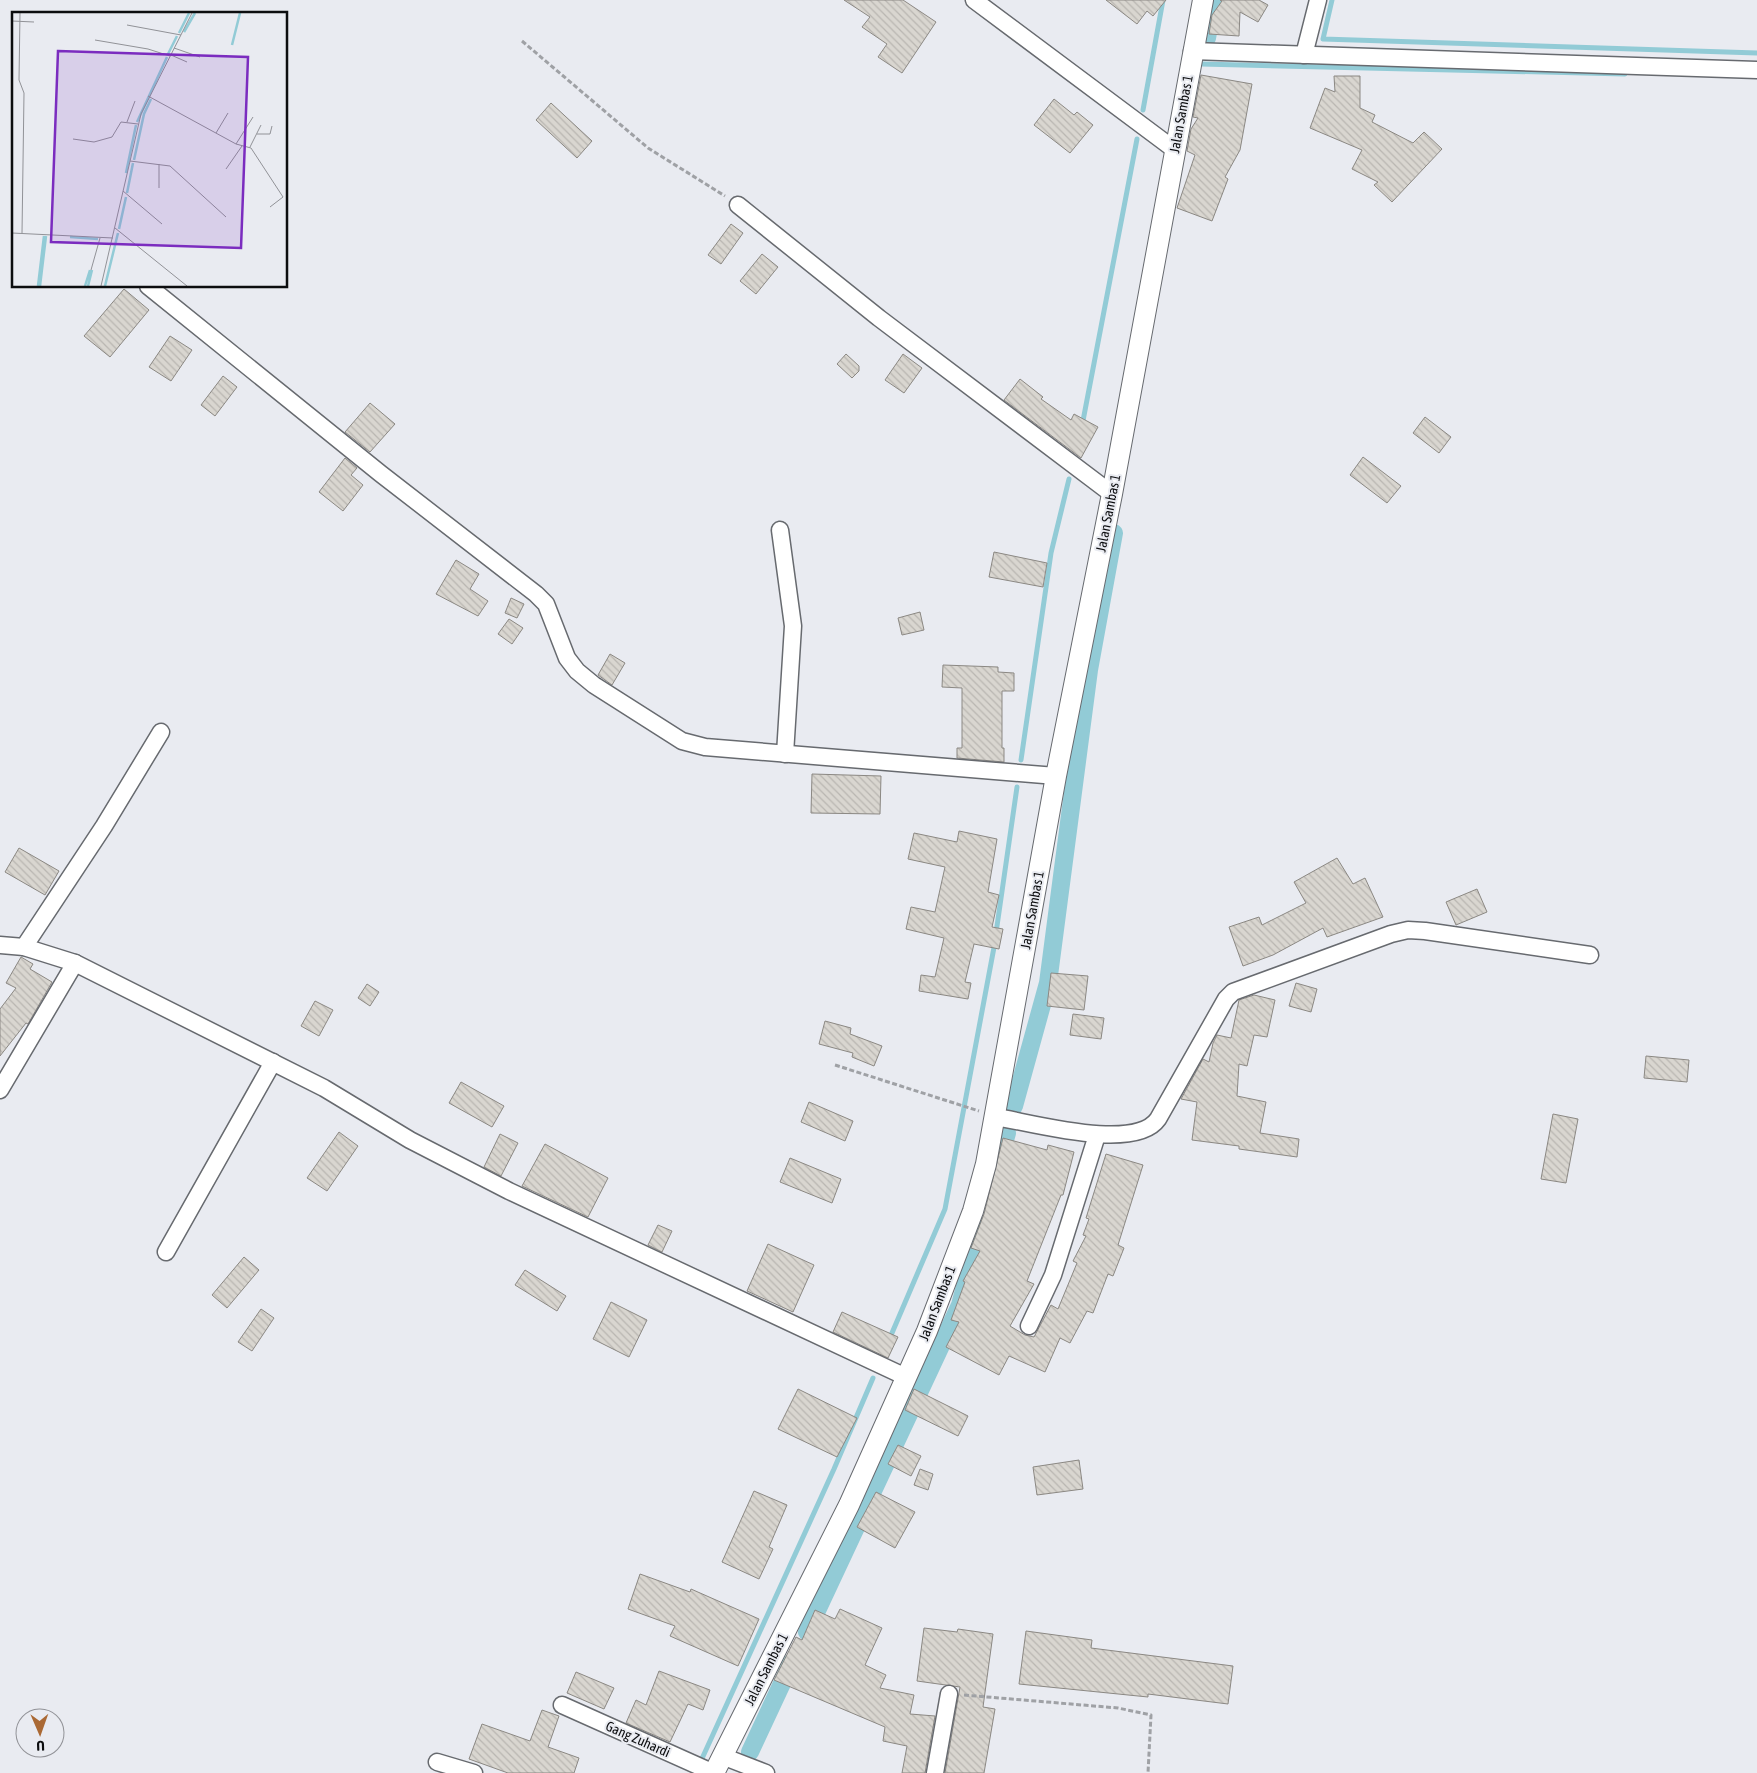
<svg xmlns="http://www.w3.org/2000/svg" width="1757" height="1773" viewBox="0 0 1757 1773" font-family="'Asap Condensed',sans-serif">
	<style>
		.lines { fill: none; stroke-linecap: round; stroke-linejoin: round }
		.stream { stroke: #92cbd6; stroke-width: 5 }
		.canal { stroke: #92cbd6; stroke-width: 18 }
		.building { fill: url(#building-back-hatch); stroke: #8b8883 }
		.minor-casing { stroke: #676a6f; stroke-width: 19 }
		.tertiary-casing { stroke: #676a6f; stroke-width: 22 }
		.path { stroke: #9fa1a5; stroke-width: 3; stroke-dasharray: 5 2.5; stroke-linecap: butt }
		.minor { stroke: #fff; stroke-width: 16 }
		.tertiary { stroke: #fff; stroke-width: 20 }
		.labels { text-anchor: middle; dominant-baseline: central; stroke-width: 4; stroke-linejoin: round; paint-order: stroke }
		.street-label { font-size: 14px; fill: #0c0d0f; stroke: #e9ebf1 }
		.inset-river { fill: none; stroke: #92cbd6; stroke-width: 2.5 }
		.inset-road { fill: none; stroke: #919297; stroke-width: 1 }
		.view { fill: #7b2cbf; fill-opacity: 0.15; stroke: #7b2cbf; stroke-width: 2.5 }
		.inset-edge { fill: none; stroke: #0c0d0f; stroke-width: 2.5 }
	</style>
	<defs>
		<pattern id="building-back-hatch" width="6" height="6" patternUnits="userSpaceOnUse" patternTransform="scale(1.25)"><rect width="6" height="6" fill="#d9d6d0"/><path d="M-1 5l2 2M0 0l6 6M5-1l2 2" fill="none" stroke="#b9b6b1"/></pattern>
	</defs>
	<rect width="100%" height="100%" fill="#e9ebf1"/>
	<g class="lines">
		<g class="stream">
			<path d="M1332,0L1323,39L1757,53"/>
			<path d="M1201,64L1625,74"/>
			<path d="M1143,110L1163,0"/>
			<path d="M1082,426L1137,139"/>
			<path d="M1021,760L1051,553L1069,479"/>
			<path d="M996,933L1017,787"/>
			<path d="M889,1340L945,1209L995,942"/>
			<path d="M700,1763L834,1469L873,1378"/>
		</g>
		<g class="canal">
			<path d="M1207,38L1214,0"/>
			<path d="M1014,1106L1048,983L1089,670L1114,533"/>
			<path d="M999,1161L1007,1133"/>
			<path d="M807,1632L960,1305L981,1227"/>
			<path d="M750,1752L792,1662"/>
		</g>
	</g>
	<g class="building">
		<path d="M844,0H903L936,22L902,73L878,57L887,44L862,27L870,17Z"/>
		<path d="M1106,0H1166L1153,16L1147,11L1137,24Z"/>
		<path d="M1220,0H1259L1268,5L1258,22L1240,12L1239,36L1209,34L1212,15L1222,1Z"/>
		<path d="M1201,75L1252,84L1240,150L1225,177L1228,179L1212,221L1177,208L1195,155L1187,151L1191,129L1198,118L1193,117Z"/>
		<path d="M1334,76H1360V108L1375,115L1372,122L1413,143L1424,132L1442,149L1392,202L1374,185L1378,182L1352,169L1362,150L1310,128L1325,88L1335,92Z"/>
		<path d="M1054,99L1074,115L1077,112L1093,125L1070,153L1034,125Z"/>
		<path d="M551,103L592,141L577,158L536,120Z"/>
		<path d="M731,224L743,233L721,264L708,255Z"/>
		<path d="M762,254L778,267L756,294L740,281Z"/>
		<path d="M124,289L149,310L110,357L84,336Z"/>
		<path d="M170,336L192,350L171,381L149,367Z"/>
		<path d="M846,354L859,366V371L852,378L837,364Z"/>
		<path d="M903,354L922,368L904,393L885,380Z"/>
		<path d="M223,376L237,387L215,416L201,405Z"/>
		<path d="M1020,379L1043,397L1041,399L1071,420L1074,414L1098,427L1081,458L1004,400Z"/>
		<path d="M370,403L395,424L370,452L345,432Z"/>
		<path d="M1425,417L1451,437L1439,453L1413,433Z"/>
		<path d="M1363,457L1401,486L1387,503L1350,475Z"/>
		<path d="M345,458L357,468L351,475L363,485L343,511L319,492Z"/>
		<path d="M994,552L1047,563L1043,587L989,577Z"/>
		<path d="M456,560L479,574L470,589L488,601L478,616L436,594Z"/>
		<path d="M511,598L524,604L517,618L505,613Z"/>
		<path d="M920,612L924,630L902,635L898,618Z"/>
		<path d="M509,619L523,628L512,644L498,634Z"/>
		<path d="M610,654L625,663L612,685L598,675Z"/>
		<path d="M943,665L998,667V672L1014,673V691H1002V748H1004V762L957,758V748H962V688L942,687Z"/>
		<path d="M812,774L881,776L880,814L811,813Z"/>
		<path d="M959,831L997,839L988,892L999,895L992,927L1003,929L999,949L974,944L965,982L971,983L968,999L919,991L921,975L935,977L944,938L906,929L911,907L935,912L945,867L908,859L914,833L957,842Z"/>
		<path d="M19,848L59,871L45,895L5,872Z"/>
		<path d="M1337,858L1353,884L1365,878L1383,917L1327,937L1323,928L1273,955L1243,966L1229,927L1259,917L1262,925L1306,903L1294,882Z"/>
		<path d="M1477,889L1487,912L1456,925L1446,902Z"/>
		<path d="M21,957L33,964L30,969L52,982L28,1024L26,1023L0,1056V1009L16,988L6,983Z"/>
		<path d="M1051,973L1088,976L1084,1010L1047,1006Z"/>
		<path d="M1296,983L1317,989L1311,1012L1289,1006Z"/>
		<path d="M367,984L379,992L370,1006L358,998Z"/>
		<path d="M1254,995L1275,1000L1267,1037L1254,1035L1247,1066L1239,1064L1237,1096L1266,1102L1260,1133L1299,1139L1297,1157L1239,1149V1146L1192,1140L1197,1102L1181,1099L1203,1059L1209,1062L1213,1043L1217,1035L1231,1038L1239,1000Z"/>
		<path d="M315,1001L333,1010L319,1036L301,1026Z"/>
		<path d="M1073,1014L1104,1018L1101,1039L1070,1035Z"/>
		<path d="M825,1021L851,1028L850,1034L882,1046L874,1066L852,1057L853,1053L819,1044Z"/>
		<path d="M1646,1056L1689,1060L1687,1082L1644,1078Z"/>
		<path d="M461,1082L504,1106L492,1127L449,1103Z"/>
		<path d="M809,1102L853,1121L845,1141L801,1122Z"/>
		<path d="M1553,1114L1578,1119L1566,1183L1541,1179Z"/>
		<path d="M339,1132L358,1146L327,1191L307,1178Z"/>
		<path d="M500,1134L518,1143L501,1176L484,1167Z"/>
		<path d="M1003,1138L1047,1150L1048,1145L1074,1152L1063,1195H1061L1027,1281L1034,1284L1010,1326L1025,1335L1034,1337L1051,1305L1058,1309L1077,1263L1073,1261L1086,1236L1083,1235L1089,1219L1086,1218L1106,1154L1143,1165L1118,1245L1124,1248L1113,1276L1108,1274L1093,1313L1087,1311L1070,1343L1060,1338L1045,1372L1009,1356L999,1375L946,1347L959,1322L951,1320L965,1282L963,1281L980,1251L971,1248L984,1214Z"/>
		<path d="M545,1144L608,1178L588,1217L522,1186Z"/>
		<path d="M790,1158L841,1179L832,1203L780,1182Z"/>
		<path d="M658,1225L672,1231L662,1252L648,1245Z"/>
		<path d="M768,1244L814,1265L793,1312L747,1291Z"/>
		<path d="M244,1257L259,1270L227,1308L212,1295Z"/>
		<path d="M525,1270L566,1296L557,1311L515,1285Z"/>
		<path d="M611,1302L647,1320L629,1357L593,1339Z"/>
		<path d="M261,1309L274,1318L252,1351L238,1342Z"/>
		<path d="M842,1312L898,1337L888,1358L833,1332Z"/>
		<path d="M798,1389L857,1418L837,1457L778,1429Z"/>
		<path d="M914,1389L968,1416L958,1436L905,1410Z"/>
		<path d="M898,1445L921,1456L911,1476L888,1464Z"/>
		<path d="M1079,1460L1083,1489L1037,1495L1033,1467Z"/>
		<path d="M920,1469L933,1474L928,1490L914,1485Z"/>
		<path d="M754,1491L787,1505L769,1547L773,1549L759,1579L722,1562Z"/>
		<path d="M876,1492L915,1512L895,1548L857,1527Z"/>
		<path d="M640,1574L690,1592L691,1589L759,1619L738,1666L670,1636L675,1626L628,1609Z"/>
		<path d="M840,1609L882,1628L865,1665L886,1675L880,1688L914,1695L910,1714L935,1716L925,1773H902L907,1746L883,1741L885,1727L774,1680L796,1637L802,1640L815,1610L835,1619Z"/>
		<path d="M924,1628L957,1632L958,1629L993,1634L983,1707L995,1709L984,1773H945L960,1687L917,1681Z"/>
		<path d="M1026,1631L1092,1640L1091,1648L1233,1666L1228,1704L1148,1694V1697L1019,1684Z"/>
		<path d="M659,1671L710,1690L703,1710L688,1704L670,1742L626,1723L636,1700L646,1705Z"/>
		<path d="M576,1672L614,1688L604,1709L567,1693Z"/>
		<path d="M542,1710L559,1716L548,1747L579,1758L574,1773H508L469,1759L482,1724L530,1741Z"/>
	</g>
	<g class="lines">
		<defs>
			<g id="minor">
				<path d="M974,0L1175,150"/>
				<path d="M1192,51L1757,70"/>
				<path d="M1304,55L1318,0"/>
				<path d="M738,205L879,318L1112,494"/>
				<path d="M148,286L381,474L536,594L546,604L567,658L577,671L594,685L682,741L705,747L1056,776"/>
				<path d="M780,530L793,626L785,754"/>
				<path d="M0,945L24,947L75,963L324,1088L410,1140L509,1191L906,1377"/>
				<path d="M24,947L104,826L161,732"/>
				<path d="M0,1090L75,963"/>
				<path d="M996,1117C1033,1123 1135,1152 1158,1119L1226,999L1233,992L1391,934L1408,930L1425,931L1590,955"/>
				<path d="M166,1252L273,1062"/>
				<path d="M1029,1326L1053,1275L1097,1135"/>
				<path d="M562,1705L714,1773"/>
				<path d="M722,1756L766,1773"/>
				<path d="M437,1762L474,1773"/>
				<path d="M935,1773L949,1694"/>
			</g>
			<path id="tertiary" d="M714,1773L849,1505L927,1331L973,1211L986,1164L1056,776L1112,494L1203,0"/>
		</defs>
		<use href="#minor" class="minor-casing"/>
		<use href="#tertiary" class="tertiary-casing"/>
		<g class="path">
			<path d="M522,41L648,148L725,196"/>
			<path d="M835,1065L979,1111"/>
			<path d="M964,1695L1118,1708L1151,1715L1148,1773"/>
		</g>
		<use href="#minor" class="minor"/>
		<use href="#tertiary" class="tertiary"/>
	</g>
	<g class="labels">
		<g class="street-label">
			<text transform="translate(1181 114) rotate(-80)">Jalan Sambas 1</text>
			<text transform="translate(1108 513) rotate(-79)">Jalan Sambas 1</text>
			<text transform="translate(1032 910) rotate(-80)">Jalan Sambas 1</text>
			<text transform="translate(937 1303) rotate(-69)">Jalan Sambas 1</text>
			<text transform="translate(766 1669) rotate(-63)">Jalan Sambas 1</text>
			<text transform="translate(638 1739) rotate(24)">Gang Zuhardi</text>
		</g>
	</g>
	<g transform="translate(12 12)">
		<rect width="275" height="275" fill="#e9ebf1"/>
		<path class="inset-river" d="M172,20L183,1M167,21L177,1M220,33L228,1M156,42L165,24M125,110L155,45M122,148L132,102L139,87M114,161L124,113M115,181L121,151M107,217L114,185M58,225L86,227M26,274L32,224M28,274L34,224M73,274L78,258M76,274L80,258M93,274L106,221"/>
		<path class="inset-road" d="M8,1L7,68L12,81L10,221M0,9L22,10M115,13L169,23M83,28L136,37L158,44M162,36L188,45M159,43L175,50M136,84L224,132L239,136L271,185L258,195M115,110L123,89M204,121L216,101M245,122H258L260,114M61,127L82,130L100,125L109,110L126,112M224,132L241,105M238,135L249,113M118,149L158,154L214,205M214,157L230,134M147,176V152M111,179L150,212M103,216L175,274M0,221L101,226M79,258L88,226M89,274L129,102L180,1"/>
		<path class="view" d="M46,39L236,45L229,236L39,230Z"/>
		<rect width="275" height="275" class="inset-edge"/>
	</g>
	<g transform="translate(40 1733) rotate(178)"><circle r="24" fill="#e9ebf1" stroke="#919297"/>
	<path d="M0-4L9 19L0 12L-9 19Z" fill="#aa6934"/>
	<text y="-8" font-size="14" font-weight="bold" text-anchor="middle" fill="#0c0d0f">U</text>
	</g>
</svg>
